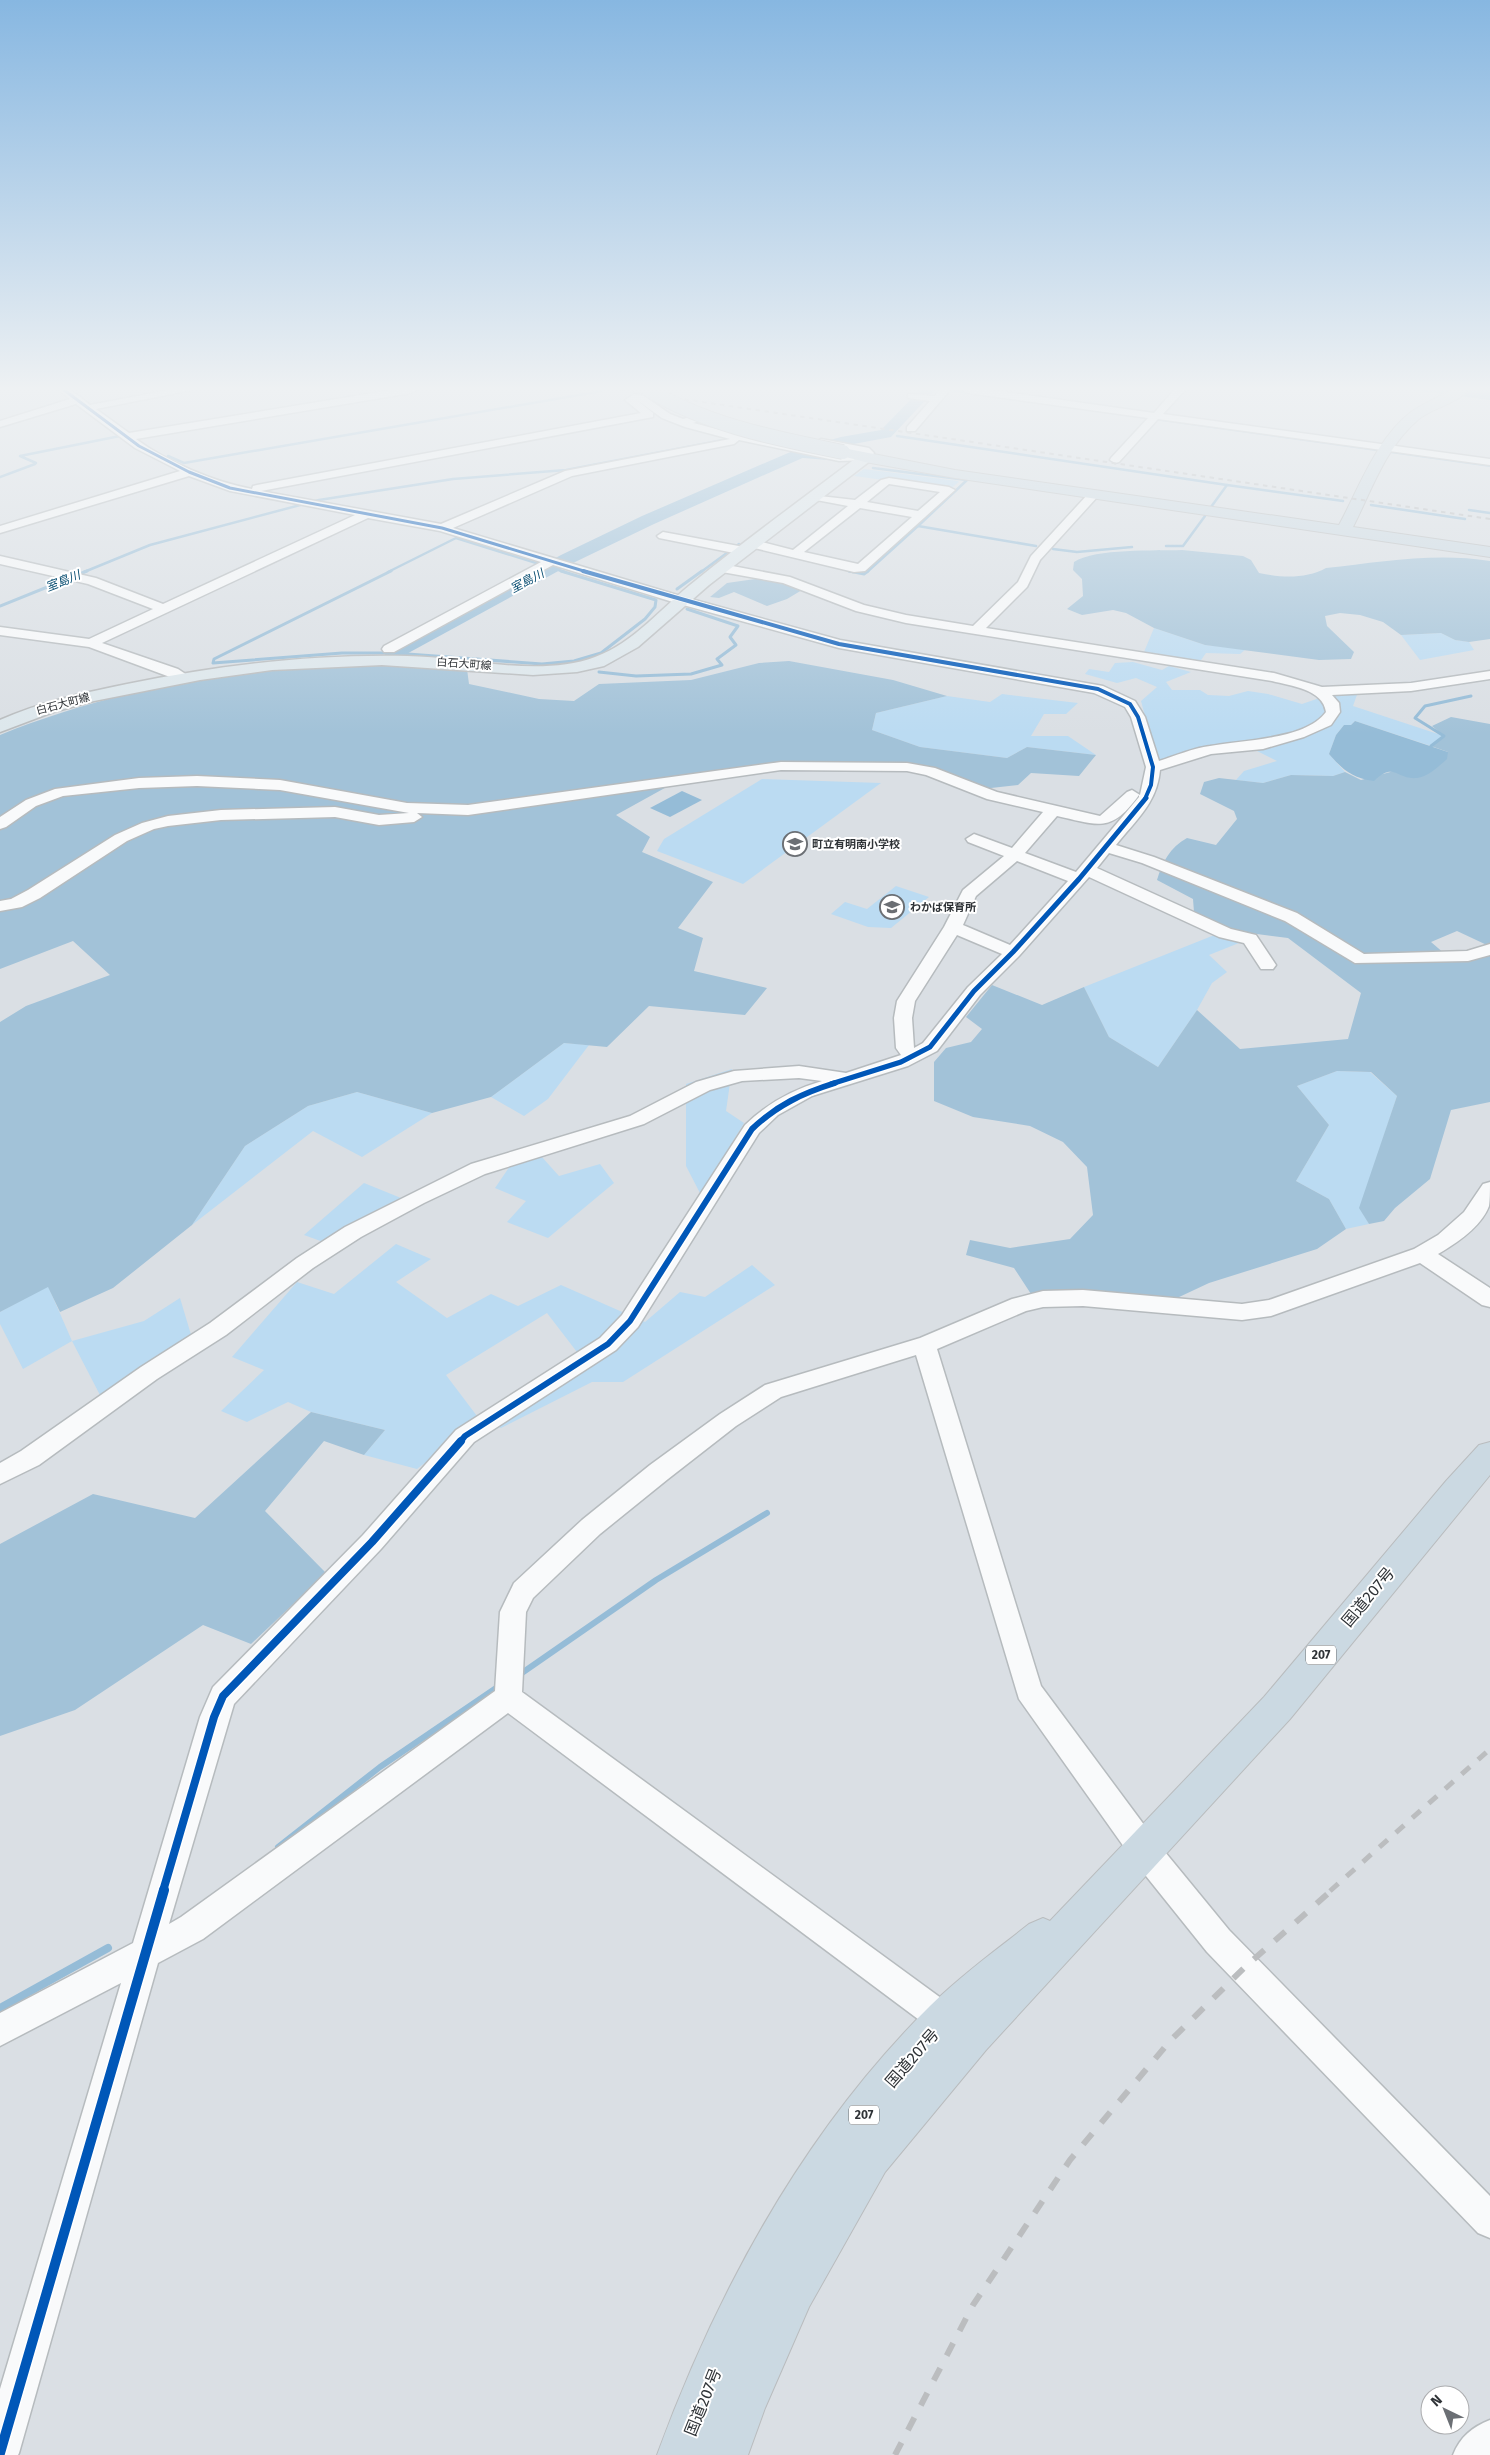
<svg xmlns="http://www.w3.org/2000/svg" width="1490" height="2455" viewBox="0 0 1490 2455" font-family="'Fira Sans','Noto Sans JP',sans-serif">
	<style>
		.green { fill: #bbdbf2; fill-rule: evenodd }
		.forest { fill: #a2c2d8; fill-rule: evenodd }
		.water { fill: #95bcd7 }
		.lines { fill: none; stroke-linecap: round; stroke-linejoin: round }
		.stream-far3 { stroke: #95bcd7; stroke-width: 2.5 }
		.stream-far2 { stroke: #95bcd7; stroke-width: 3 }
		.stream-far1 { stroke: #95bcd7; stroke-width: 6 }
		.stream { stroke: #95bcd7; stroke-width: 8 }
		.river { fill: #95bcd7; fill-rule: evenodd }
		.minor-casing { stroke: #b6bbbe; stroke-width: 3 }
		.major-casing { stroke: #b9bcbe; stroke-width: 3 }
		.highway-casing { stroke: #b9bcbe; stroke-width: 2 }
		.minor { fill: #f9fafb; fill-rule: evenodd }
		.major { fill: #dde7ec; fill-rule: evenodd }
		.highway { fill: #cbd9e2; fill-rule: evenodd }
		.rail-far2 { stroke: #bbbdbf; stroke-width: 2; stroke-dasharray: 4.5 4.5; stroke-linecap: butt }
		.rail-far1 { stroke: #bbbdbf; stroke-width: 5; stroke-dasharray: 11 11; stroke-linecap: butt }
		.rail { stroke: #bbbdbf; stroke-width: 6; stroke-dasharray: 14 14; stroke-linecap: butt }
		.highway-bridge-casing { stroke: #b9bcbe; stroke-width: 16; stroke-linecap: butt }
		.highway-bridge { stroke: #cbd9e2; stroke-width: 14 }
		.cycleway-far5-casing { stroke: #fff; stroke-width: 5 }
		.cycleway-far4-casing { stroke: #fff; stroke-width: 5.5 }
		.cycleway-far3-casing { stroke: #fff; stroke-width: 8 }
		.cycleway-far2-casing { stroke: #fff; stroke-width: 9 }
		.cycleway-far1-casing { stroke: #fff; stroke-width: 11 }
		.cycleway-casing { stroke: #fff; stroke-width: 13 }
		.cycleway-far5 { stroke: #0057b8; stroke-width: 3 }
		.cycleway-far4 { stroke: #0057b8; stroke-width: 4 }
		.cycleway-far3 { stroke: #0057b8; stroke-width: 5 }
		.cycleway-far2 { stroke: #0057b8; stroke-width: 6 }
		.cycleway-far1 { stroke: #0057b8; stroke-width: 8 }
		.cycleway { stroke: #0057b8; stroke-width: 10 }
		.labels { text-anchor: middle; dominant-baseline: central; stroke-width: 4; stroke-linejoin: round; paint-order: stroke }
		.far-street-label { font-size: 11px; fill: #2f3337; stroke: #fff }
		.far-poi-label { font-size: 11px; font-weight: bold; fill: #2f3337; stroke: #fff; text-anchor: start }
		.far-water-label { font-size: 12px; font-style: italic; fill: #064c70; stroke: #fff }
		.shield { fill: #fff; stroke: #6d7073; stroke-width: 1 }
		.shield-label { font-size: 12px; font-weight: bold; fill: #2f3337 }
		.near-street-label { font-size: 16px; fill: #2f3337; stroke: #fff }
	</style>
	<rect width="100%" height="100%" fill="#dadfe4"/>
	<g class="green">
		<path d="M864,469L958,481L959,482L950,489L854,476Z"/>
		<path d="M1154,628L1205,645L1246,649L1240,654L1206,653L1199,663L1144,652Z"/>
		<path d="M1441,633L1455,640L1469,642L1474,650L1420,660L1401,635Z"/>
		<path d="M1133,662L1162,670L1169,666L1191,672L1166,682L1172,690H1200L1208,695L1229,696L1248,691L1268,694L1302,704L1334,693L1358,692L1353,706L1444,736L1431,746L1355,721L1351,725H1344L1336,735L1329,754L1345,772L1333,776L1291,775L1263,783L1236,780L1244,771L1277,761L1245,745L1157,762L1141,701L1157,687L1136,678L1117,683L1085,674L1089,669L1109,672L1115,663Z"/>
		<path d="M1002,694L1078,703L1066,714H1044L1031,736H1068L1096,755L1027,747L1007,758L920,747L872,730L876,713L947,696L990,702Z"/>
		<path d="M762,779L881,783L743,884L657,851L664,839Z"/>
		<path d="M896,886L929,897L891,928L868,927L831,914L845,902L867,909Z"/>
		<path d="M1227,930L1239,943L1209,955L1227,972L1212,983L1197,1010L1158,1067L1109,1037L1084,987Z"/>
		<path d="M564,1043L589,1045L548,1099L524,1116L491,1097Z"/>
		<path d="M732,1069L726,1111L744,1123L701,1195L686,1166V1084Z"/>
		<path d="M1337,1071L1370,1072L1397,1096L1360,1208L1369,1224L1346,1229L1329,1199L1296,1181L1329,1125L1297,1086Z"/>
		<path d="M357,1092L432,1113L362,1157L313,1131L192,1225L245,1146L308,1106Z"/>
		<path d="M541,1156L559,1176L600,1164L614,1183L548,1238L507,1222L526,1201L495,1188L510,1166Z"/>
		<path d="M364,1183L406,1200L326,1243L304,1235Z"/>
		<path d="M396,1244L431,1259L396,1282L447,1318L491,1294L518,1306L561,1285L645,1322L680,1292L705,1297L752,1265L775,1285L623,1382H592L501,1428L480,1420L417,1469L364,1455L385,1430L311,1412L288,1402L247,1422L221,1411L264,1370L232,1357L297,1282L334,1294ZM547,1313L580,1356L480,1420L446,1375Z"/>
		<path d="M48,1286L72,1341L144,1321L180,1298L192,1338L101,1397L72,1341L23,1369L0,1324V1312Z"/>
	</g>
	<g class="forest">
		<path d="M1182,550L1243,556L1251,560L1259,573C1282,578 1306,579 1326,568C1380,562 1436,552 1490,561V639L1469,642L1455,640L1441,633L1401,635L1383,622L1360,615L1340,613L1325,616L1327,626L1354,652L1351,659L1319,660L1205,645L1154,628L1126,613L1113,610L1082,615L1067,609L1083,596L1082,579L1073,570L1074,562C1096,548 1155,551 1182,550Z"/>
		<path d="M762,578L785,583L802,590L787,599L767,606L734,592L719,598L710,597L727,583Z"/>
		<path d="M789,661L893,680L947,696L876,713L872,730L920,747L1007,758L1027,747L1096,755L1079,776L1031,773L1018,785L982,789L927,773L905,770L782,769L672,784L616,815L650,837L642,852L713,882L678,928L703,938L694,971L767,988L745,1015L649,1006L607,1047L564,1043L491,1097L432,1113L357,1092L308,1106L245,1146L192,1225L113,1288L60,1312L48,1287L0,1312V1022L26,1006L110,975L73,941L0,969V735C85,701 174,680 265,669C332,661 400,666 467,669L469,684L539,699L574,701L599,684L691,680L759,663Z"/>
		<path d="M1451,717L1490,724V1102L1451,1110L1430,1179L1395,1208L1384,1221L1369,1224L1359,1208L1397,1096L1371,1072L1337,1071L1297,1086L1329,1125L1296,1181L1329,1199L1346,1229L1317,1249L1209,1283L1177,1298L1075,1289L1031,1294L1014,1268L966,1255L970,1240L1010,1248L1070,1239L1093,1215L1087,1167L1063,1142L1030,1126L973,1117L934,1101V1062L946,1048L971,1042L982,1029L966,1017L992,985L1042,1005L1084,987L1109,1037L1158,1067L1197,1010L1240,1049L1348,1039L1361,993L1288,938L1227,930L1194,912L1193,899L1157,880C1162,863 1170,847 1187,838L1216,845L1237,819L1234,811L1200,794L1204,782L1219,778L1263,783L1291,775L1333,776L1345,772L1361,780L1394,771L1406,776L1448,752L1431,746L1444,736L1432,726ZM1457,931L1489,946L1452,960L1431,942Z"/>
		<path d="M311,1412L385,1430L364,1455L324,1441L265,1511L326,1573L251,1644L203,1625L75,1710L0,1736V1544L93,1494L195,1518Z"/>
	</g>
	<g class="water">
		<path d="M924,390H931L896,429L889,428Z"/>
		<path d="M940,390H960L1490,464V467Z"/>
		<path d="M1412,390H1490V400Z"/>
		<path d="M1355,721L1448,752L1447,759C1439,766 1428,777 1417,778C1396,780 1395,761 1374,781C1352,778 1343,770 1329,754L1336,735L1344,725H1351Z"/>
		<path d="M682,791L702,800L670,817L650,808Z"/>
	</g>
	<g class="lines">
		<g class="stream-far3">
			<path d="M897,436L1227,485"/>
			<path d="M749,442L795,451"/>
			<path d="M168,456L184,463L602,391L600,390"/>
			<path d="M795,456L830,459"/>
			<path d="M36,463L20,456L125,435"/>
			<path d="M873,468L967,480L918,526"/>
			<path d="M0,477L35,464"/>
			<path d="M1371,505L1465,519"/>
			<path d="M1211,507L1227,485L1343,501"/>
			<path d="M1469,510L1490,513"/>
			<path d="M1166,546H1183L1205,516"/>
			<path d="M1053,549L1077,552L1132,547"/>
			<path d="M849,571L853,572"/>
			<path d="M84,572L150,545L319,500L453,479L566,470L734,438"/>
			<path d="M388,572L456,538L565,572"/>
			<path d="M701,572L739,544"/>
			<path d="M867,572L918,526L1036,546"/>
		</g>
		<g class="stream-far2">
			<path d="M391,571L214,659L213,663L342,653H394L542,664L574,661L601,653L645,619L655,607L656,600L561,571"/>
			<path d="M849,571L864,574L868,571"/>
			<path d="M677,589L702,571"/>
			<path d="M0,606L87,571"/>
			<path d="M599,672L636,676L691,674L722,665L717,659L736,645L730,637L738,626L687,609"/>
			<path d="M1431,746L1444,736L1415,718L1425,706L1471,696"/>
		</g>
		<g class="stream-far1">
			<path d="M519,1675L656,1580L767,1513"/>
			<path d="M278,1847L380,1767L499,1686"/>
		</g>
		<path class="stream" d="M0,2008L108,1948"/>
		<path class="river" d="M920,390H935L891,437L843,446L807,456L654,524L573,563L401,657L394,659L387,657L384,653L387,649L561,555L642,516L795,450L841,437L881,430Z"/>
		<defs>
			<g id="minor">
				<path d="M59,390H71L90,405L169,390H192L96,409L129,433L391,390H416L411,393L136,439C167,462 214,482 252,489L253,486L257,485L641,413L625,400L634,394L644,396L670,414L683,419L704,413L724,418V422C711,424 707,418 693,423C721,430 842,462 863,454L821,445L816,442L821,439L869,448L874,453L869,460L839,461L739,440L734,444L572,476L453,528L684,597L840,640L1103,686L1135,701L1145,717L1159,761C1175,756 1193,748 1210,746C1241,740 1306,740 1326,712C1323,689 1291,686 1272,681L906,623L856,611L783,583L722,572L716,568L722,564L790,577L864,605L906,615L973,626L1018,582L1031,556L1089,493L1093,492L1099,495L1040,560L1027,587L986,628L1274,673L1322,687L1411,683L1490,671V679L1411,691L1332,695L1339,703L1340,712L1331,725L1304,737L1263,749L1211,754L1160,770C1157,803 1136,820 1116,845L1154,857L1297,913L1364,954L1467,951L1490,944V955L1468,961L1355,963L1285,921L1142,863L1109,853L1097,868L1231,929L1256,935L1276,965L1273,969H1261L1244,943L1219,937L1089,877L1019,956L980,995L937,1051L908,1066L812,1096L778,1115L759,1133L638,1327L616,1350L474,1442L381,1549L234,1704L169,1924L181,1917L495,1691L500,1612L514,1583L582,1520L650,1465L720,1414L765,1385L920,1338L1012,1299L1043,1291L1083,1290L1242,1304L1269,1300L1414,1249L1438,1235L1464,1212L1483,1184L1490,1182C1490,1189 1490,1200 1489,1206C1481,1227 1457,1243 1438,1254L1490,1288V1307L1482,1305L1420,1263L1271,1316L1242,1320L1083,1306L1043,1307L1026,1311L937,1349L1041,1686L1156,1841L1229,1930L1490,2196V2238L1478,2233L1207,1952L1134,1861L1019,1699L916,1355L781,1397L736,1426L668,1479L600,1534L533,1598L526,1612L522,1692L956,2009L961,2020L956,2031L945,2036L934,2031L508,1713L203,1939L158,1963L19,2453L18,2455H0V2389L121,1983L0,2046V2013L133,1943L200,1717L213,1687L363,1535L456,1430L600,1338L622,1315L745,1125C768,1103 792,1090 822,1081L799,1078L742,1081L710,1090L644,1124L485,1174L424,1203L361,1237L313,1268L226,1335L157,1379L39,1465L0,1484V1463L21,1451L141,1367L210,1323L297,1258L345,1227L471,1164L630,1116L696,1082L734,1071L799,1066L846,1073L901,1055L896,1048L894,1018L897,1001L944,927L963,890L1004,856L968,842L966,839L974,834L1012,848L1043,812L987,799L926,775L907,771L781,770L468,815L417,813L422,817L414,822L379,825L335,817L221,820L168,826L154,829L127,841L40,898L22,907L0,911V901L11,899L28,890L115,835L142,823L168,816L221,810L335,807L379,815L409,813L280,790L197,786L139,788L63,796L36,806L6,827L0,829V817L26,800L55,789L139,778L197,776L280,780L407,803L468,805L781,762L907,763L935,768L997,792L1100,816L1127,792L1132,790L1140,795L1146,767L1131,717L1125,707L1094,693L839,648L676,603L553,565L394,652H384L382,649L384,646L541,562L440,531L368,518L102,643L178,669L190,677L188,680H178L89,647L0,635V627L89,639L153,609L88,584L0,564V556L96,578L163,604L355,515L230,491L189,476L0,533V526L180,471L135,448L76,404L0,427V421L70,399ZM637,400L662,418L685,427L730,439L565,471L441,524L261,491L653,417V413ZM1139,795V797L1076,872L1025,853L1057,816C1098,825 1111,834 1139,795ZM1017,861L1068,881L1010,945L963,925L976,896ZM957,935L1002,954L968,987L923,1043L914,1048L912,1018L915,1001Z"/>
				<path d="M939,390H950L915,431H907V427L930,401L908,398V394L935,396Z"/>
				<path d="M963,390H992L1154,413L1174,390H1185L1163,414L1490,459V465L1158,419L1119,462L1115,463L1110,460L1111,458L1148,418L968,393Z"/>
				<path d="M889,478L949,487L955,490L865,571L854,572L750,547L748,544L754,540L793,550L848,506L811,499V495L855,500L881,480ZM889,484L940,492L918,511L867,502ZM860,508L912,517L858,564L804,552Z"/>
				<path d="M663,532L744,547L750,551L744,555L659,538L657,536Z"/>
				<path d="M1490,2420V2455H1453C1460,2437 1472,2427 1490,2420Z"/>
			</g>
			<path id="major" d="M865,454L872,458L870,461L709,585L638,647L604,666L577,672L533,675L382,665L272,670L200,680L94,701L53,712L0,732V720C40,702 83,693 127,684C220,665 312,654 407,656C465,657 539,678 595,657C634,643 663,606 695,581C749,537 805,497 860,455Z"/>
			<g id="highway">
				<path d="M1452,390H1468C1456,404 1433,408 1419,419C1386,446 1371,492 1353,527L1490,547V557L955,478L865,462L838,455L836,452L843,448L955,470L1339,525C1359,488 1376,439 1411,412C1424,403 1438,397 1452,390Z"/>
				<path d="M1490,1442V1475L1290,1719L986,2050L885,2172L809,2307L765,2408L748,2455H657C717,2291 805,2130 930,2006C960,1976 995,1951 1029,1924L1043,1918L1050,1921L1264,1697L1446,1481L1479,1445Z"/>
			</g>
		</defs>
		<use href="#minor" class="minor-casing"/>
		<use href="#major" class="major-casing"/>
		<use href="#highway" class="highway-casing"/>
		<use href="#minor" class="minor"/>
		<use href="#major" class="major"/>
		<use href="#highway" class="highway"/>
		<path class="rail-far2" d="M622,390L1490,519"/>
		<path class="rail-far1" d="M1330,1891L1490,1749"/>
		<path class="rail" d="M895,2455L973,2305L1070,2160L1170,2041L1244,1968L1332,1890"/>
		<defs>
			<path id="highway-bridge" d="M649,390C709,426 775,438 843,452"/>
		</defs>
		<use href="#highway-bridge" class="highway-bridge-casing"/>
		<use href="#highway-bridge" class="highway-bridge"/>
		<defs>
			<path id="cycleway-far5" d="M64,390L139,446L189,472L230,488L442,528L587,572"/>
			<path id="cycleway-far4" d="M583,571L839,644L1098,689L1130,704L1138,717L1153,767L1151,785L1145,799"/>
			<path id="cycleway-far3" d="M831,1084L901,1062L930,1047L974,991L1013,952L1079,879L1146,798"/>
			<path id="cycleway-far2" d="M460,1442L465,1436L608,1344L630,1321L752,1129C777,1105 803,1093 835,1083"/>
			<path id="cycleway-far1" d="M163,1891L214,1717L223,1696L372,1542L461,1441"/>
			<path id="cycleway" d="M0,2453L164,1890"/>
		</defs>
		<use href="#cycleway-far5" class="cycleway-far5-casing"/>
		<use href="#cycleway-far4" class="cycleway-far4-casing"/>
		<use href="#cycleway-far3" class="cycleway-far3-casing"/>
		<use href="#cycleway-far2" class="cycleway-far2-casing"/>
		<use href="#cycleway-far1" class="cycleway-far1-casing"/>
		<use href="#cycleway" class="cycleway-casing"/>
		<use href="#cycleway-far5" class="cycleway-far5"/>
		<use href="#cycleway-far4" class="cycleway-far4"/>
		<use href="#cycleway-far3" class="cycleway-far3"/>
		<use href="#cycleway-far2" class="cycleway-far2"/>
		<use href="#cycleway-far1" class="cycleway-far1"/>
		<use href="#cycleway" class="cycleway"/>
	</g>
	<linearGradient id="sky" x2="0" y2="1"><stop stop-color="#87b7e1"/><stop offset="0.53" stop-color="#eef1f3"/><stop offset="1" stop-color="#eef1f3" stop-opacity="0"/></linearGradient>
	<rect width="1490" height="734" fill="url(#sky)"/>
	<defs>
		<symbol id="school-ring" viewBox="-11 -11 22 22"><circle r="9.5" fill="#fff" stroke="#6b6f74" stroke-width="1.5"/><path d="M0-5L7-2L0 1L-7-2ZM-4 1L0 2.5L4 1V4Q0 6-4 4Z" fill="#6b6f74"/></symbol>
	</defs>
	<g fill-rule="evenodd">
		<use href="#school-ring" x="781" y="830" width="28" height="28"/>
		<use href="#school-ring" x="878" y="893" width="28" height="28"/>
	</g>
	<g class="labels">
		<g class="far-street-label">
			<text transform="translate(464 664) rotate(4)">白石大町線</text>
			<text transform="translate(63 704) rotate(-15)">白石大町線</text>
		</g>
		<g class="far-poi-label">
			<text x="812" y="844">町立有明南小学校</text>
			<text x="910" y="907">わかば保育所</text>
		</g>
		<g class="far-water-label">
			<text transform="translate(63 581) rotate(-22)">室島川</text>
			<text transform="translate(527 581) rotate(-28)">室島川</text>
		</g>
		<g class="shield">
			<rect x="1306" y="1645.5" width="30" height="19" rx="4"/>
			<rect x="849" y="2105.5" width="30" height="19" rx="4"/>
		</g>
		<g class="shield-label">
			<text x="1321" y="1655">207</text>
			<text x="864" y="2115">207</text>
		</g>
		<g class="near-street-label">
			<text transform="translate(1368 1597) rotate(-50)">国道207号</text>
			<text transform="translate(912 2058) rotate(-49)">国道207号</text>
			<text transform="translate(703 2402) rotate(-68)">国道207号</text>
		</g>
	</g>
	<g transform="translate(1445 2410) rotate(317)"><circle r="24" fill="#ffffff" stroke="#acadaf"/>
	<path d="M0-4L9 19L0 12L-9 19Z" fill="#6b6f74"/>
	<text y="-8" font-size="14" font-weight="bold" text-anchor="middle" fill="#2f3337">N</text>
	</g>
</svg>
